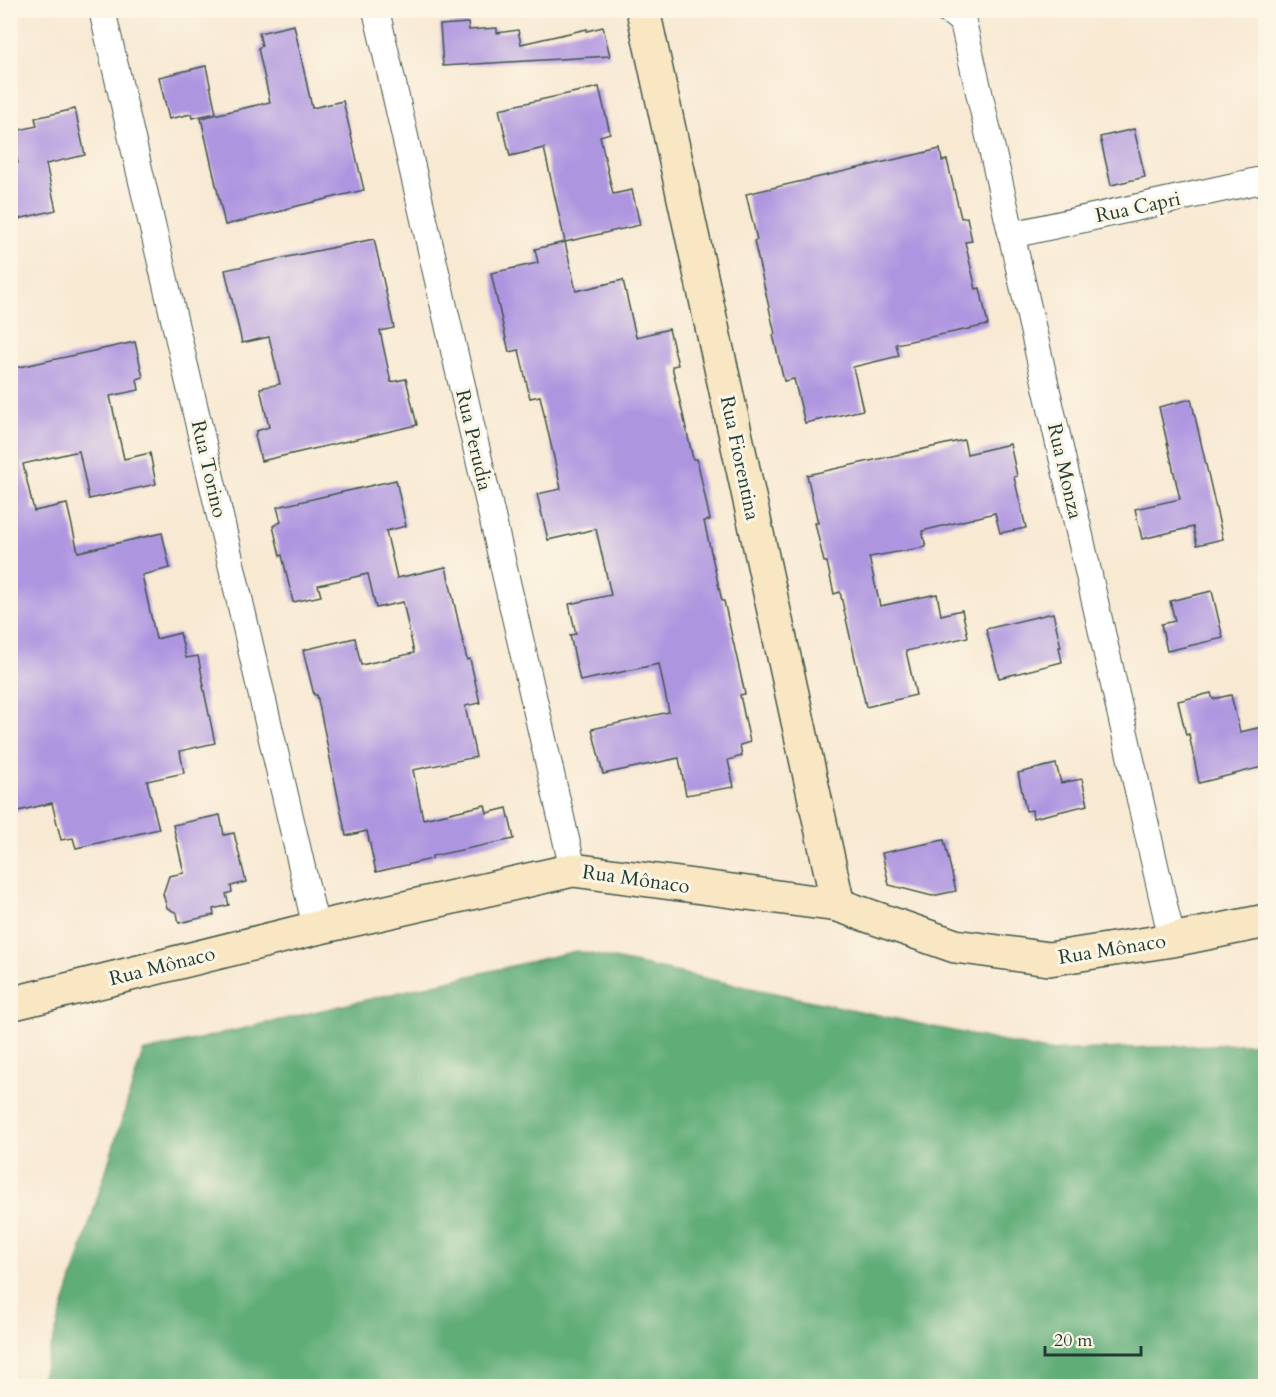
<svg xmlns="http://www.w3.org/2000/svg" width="1276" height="1397" viewBox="0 0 1276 1397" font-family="Cardo,serif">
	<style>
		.forest { fill: #60ad78; stroke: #407556; stroke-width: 1.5 }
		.building { fill: #ae95e0 }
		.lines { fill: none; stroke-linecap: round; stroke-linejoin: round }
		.street-casing { stroke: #40574c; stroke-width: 28 }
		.secondary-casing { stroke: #40574c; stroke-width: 36 }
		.street { stroke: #fff; stroke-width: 26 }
		.secondary { stroke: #f9e7c3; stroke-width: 33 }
		.labels { text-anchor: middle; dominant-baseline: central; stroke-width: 6; stroke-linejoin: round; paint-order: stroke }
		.street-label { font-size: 20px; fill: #1f3d34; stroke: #fcf5e5 }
	</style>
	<rect width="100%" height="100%" fill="#fcf5e5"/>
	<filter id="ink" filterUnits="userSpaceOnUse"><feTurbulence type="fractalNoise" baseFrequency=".0167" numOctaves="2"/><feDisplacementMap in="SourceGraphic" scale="12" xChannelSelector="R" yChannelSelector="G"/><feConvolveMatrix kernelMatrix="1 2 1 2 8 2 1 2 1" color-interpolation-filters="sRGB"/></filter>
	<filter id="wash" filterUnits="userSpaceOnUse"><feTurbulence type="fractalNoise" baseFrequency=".008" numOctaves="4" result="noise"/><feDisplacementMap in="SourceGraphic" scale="24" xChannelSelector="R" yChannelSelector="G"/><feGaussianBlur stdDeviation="1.35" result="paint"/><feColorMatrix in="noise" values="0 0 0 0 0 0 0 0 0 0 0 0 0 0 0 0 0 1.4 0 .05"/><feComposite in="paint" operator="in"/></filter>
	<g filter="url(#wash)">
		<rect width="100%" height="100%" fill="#f8e9d3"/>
		<path class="forest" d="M576,951L1047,1051L1265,1043V1386H39L143,1052Z"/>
		<g id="blocks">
			<g class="building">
				<path d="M468,23L469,30L497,28V33L518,30L521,44L587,29V31L603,27L610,56L443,66L440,25Z"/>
				<path d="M294,25L312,108L343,101L364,190L285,209L286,210L225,225L201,118L270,102L258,48L262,46L259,33Z"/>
				<path d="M206,66L216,113L192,118L191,114L169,119L159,77Z"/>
				<path d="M599,87L610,133L600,136L613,194L632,190L640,225L565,242L544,148L510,156L499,109Z"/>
				<path d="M75,109L85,155L46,164L56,210L10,221V163H18L11,132L37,126L35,118Z"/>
				<path d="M1134,129L1145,177L1111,185L1100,137Z"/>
				<path d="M940,149L942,161L947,160L961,218L967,217L972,241L965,242L976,289L980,288L988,325L896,344L899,356L853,367L863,410L805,423L794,379L784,381L773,335L775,334L754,241L757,240L746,194Z"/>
				<path d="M374,239L394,328L380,331L391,382L406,379L417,425L261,461L255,435L256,434V431L269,427L260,388L280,384L269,337L242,343L225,270Z"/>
				<path d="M565,242L576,291L623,280L636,337L669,329L678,365L672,366L693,459H697L710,520L704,521L722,601H724L745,694L740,695L750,742L740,745L742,756L728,760L734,787L686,795L679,758L603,774L592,729L669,712L659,664L580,681L570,635L576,634L569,604L611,595L596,529L548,540L537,494L561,489L540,396L530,398L519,350L509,352L491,273L538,263L535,249Z"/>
				<path d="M135,342L143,377L137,379L139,390L110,396L124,459L150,453L156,484L89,499L79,451L23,464L34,511L67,504L78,552L162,533L170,568L142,575L156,639L180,633L186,658L198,656L204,686H203L215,743L180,751L184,773L147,781L159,829L76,848L73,838L61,840L52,803L10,813V369Z"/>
				<path d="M1191,399L1223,539L1197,545L1193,527L1142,539L1135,509L1180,499L1159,407Z"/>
				<path d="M964,440L967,454L1010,444L1017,476L1014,477L1026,528L1000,533L995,513L922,531L926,547L869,557L880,606L937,594L941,615L962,610L968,637L906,651L916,695L866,707L840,592L834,594L827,562H824L815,523H818L807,475Z"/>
				<path d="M396,480L406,526L386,531L397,578L446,567L467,660L470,659L480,703L465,706L476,757L413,770L423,819L485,805L487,813L507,808L514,839L432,856V859L376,872L367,831L346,836L317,695H314L303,650L355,638L361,665L414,653L403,602L376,608L368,574L318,585L321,596L293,602L282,555L280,556L273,526L281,522L277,507Z"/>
				<path d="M1212,591L1223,638L1167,651L1161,624L1175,621L1170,601Z"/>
				<path d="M1053,613L1061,647H1059L1062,662L999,678L986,629Z"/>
				<path d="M1211,693L1213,699L1231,695L1240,732L1266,726V766L1199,783L1189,734L1186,735L1178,701Z"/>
				<path d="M1056,764L1061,783L1082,779L1088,805L1033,818L1032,810L1026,811L1018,773Z"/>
				<path d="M220,815L224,835L234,833L246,882L231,886L232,892L226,894L229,905L213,909L214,915L179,923L177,913L167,908L163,894L169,876L184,873L173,825Z"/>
				<path d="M944,840L956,891L932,896L889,885L882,853Z"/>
			</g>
		</g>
	</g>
	<g filter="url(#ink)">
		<use href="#blocks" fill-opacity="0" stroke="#40574c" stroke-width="1.5"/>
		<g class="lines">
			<defs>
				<g id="street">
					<path d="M102,10L316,928"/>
					<path d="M376,10L573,870"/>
					<path d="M946,10L949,11L963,22L1172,940"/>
					<path d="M1011,235L1266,179"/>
				</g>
				<g id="secondary">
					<path d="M643,10L838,905"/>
					<path d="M10,1004L316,928L573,870L838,905L955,946L1049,959L1172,940L1266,921"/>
				</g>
			</defs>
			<use href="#street" class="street-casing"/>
			<use href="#secondary" class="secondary-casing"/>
			<use href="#street" class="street"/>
			<use href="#secondary" class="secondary"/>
		</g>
	</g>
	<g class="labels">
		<g class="street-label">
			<text transform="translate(1138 207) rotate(-12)">Rua Capri</text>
			<text transform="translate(474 440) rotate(77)">Rua Perudia</text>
			<text transform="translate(740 458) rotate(78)">Rua Fiorentina</text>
			<text transform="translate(209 469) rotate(77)">Rua Torino</text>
			<text transform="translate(1065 471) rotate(77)">Rua Monza</text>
			<text transform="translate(636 879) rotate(8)">Rua Mônaco</text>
			<text transform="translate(1112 949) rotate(-9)">Rua Mônaco</text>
			<text transform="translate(162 966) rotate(-14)">Rua Mônaco</text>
		</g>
	</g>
	<rect width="1276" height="1397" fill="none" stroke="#fcf5e5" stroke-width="36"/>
	<path d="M1045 1346v9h96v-9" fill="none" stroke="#1f3d34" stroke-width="3"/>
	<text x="1054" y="1346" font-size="18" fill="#1f3d34" stroke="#fcf5e5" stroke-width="4.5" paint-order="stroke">20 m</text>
</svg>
